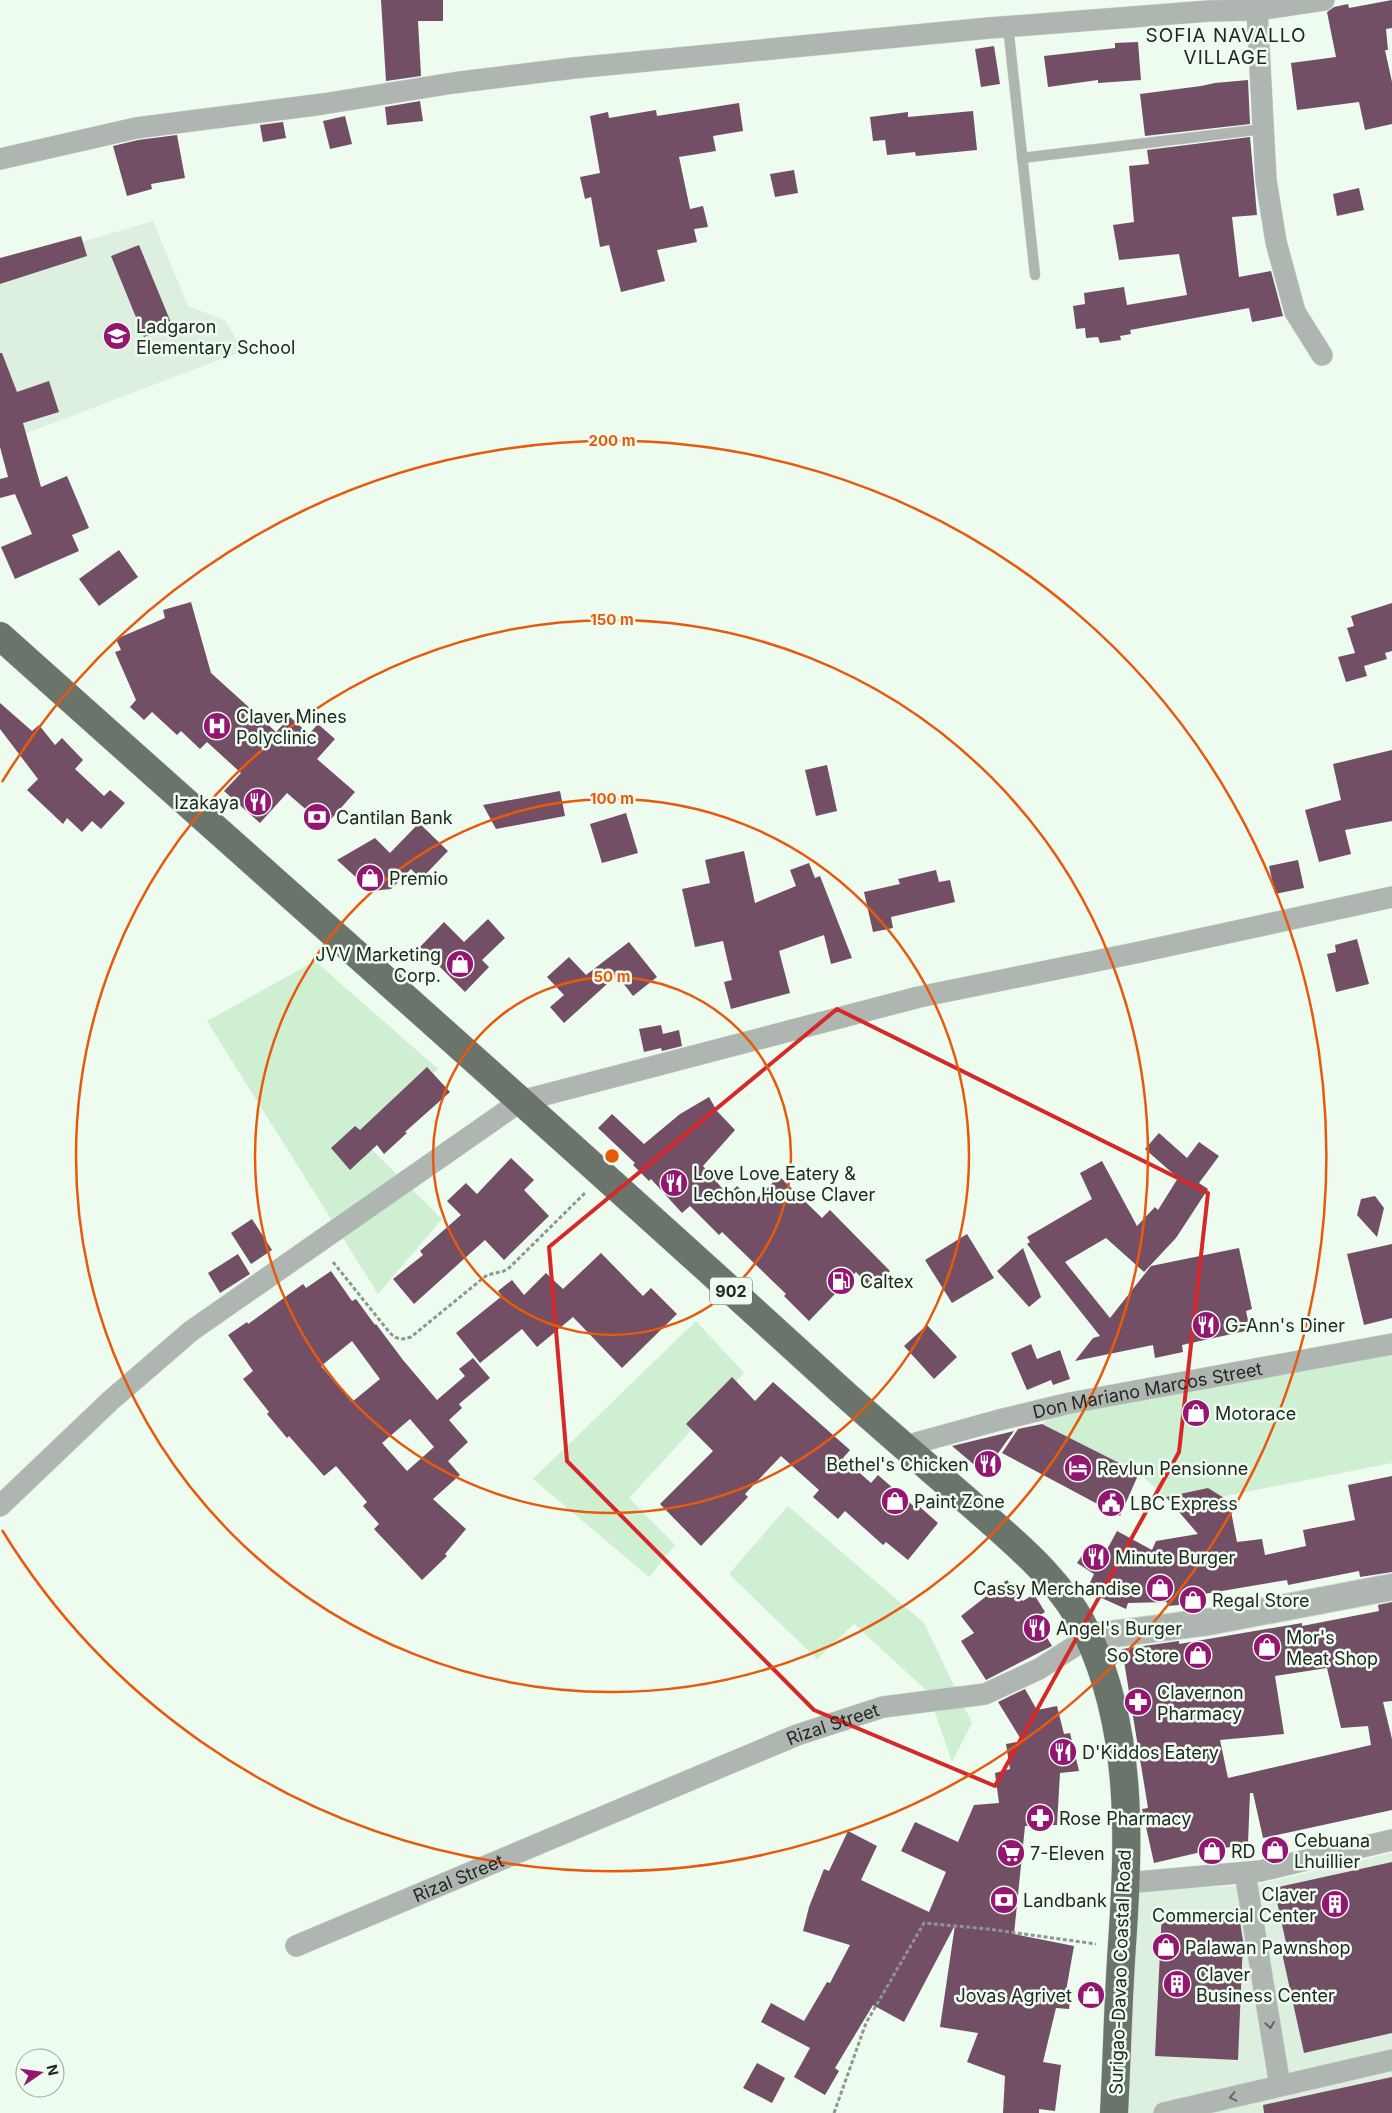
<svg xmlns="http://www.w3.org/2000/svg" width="1392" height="2113" viewBox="0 0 1392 2113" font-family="Inter,sans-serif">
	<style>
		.built { fill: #ddf0df }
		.green { fill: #cfefd2 }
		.building { fill: #734f65; fill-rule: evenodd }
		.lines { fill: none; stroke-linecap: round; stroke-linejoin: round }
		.service-casing { stroke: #c9d5ca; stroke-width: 11 }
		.minor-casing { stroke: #c9d5ca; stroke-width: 22 }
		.tertiary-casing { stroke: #c9d5ca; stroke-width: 28 }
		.trunk-casing { stroke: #c9d5ca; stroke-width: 29 }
		.path { stroke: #8e978f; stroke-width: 3; stroke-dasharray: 4 2.5; stroke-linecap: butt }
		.service { stroke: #afb5b0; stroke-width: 10 }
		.minor { stroke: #afb5b0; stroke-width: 21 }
		.tertiary { stroke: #afb5b0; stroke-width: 26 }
		.trunk { stroke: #6a746b; stroke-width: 28 }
		.oneway { stroke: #616762 }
		.marked { fill: none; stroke: #d62828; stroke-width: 4; stroke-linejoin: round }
		.ring { fill: none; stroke: #e8590c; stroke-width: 2.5 }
		.labels { text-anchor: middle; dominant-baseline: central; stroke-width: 5; stroke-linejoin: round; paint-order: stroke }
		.shield { fill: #eefbef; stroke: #5f6760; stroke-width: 1 }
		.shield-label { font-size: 16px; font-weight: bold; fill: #222723 }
		.poi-label { font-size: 18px; fill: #222723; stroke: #eefbef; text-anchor: start }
		.street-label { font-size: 18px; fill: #222723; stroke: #eefbef }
		.neighbourhood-label { font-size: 19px; letter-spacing: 1px; fill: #222723; stroke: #eefbef }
		.centre { fill: #e8590c; stroke: #eefbef; stroke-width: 2.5 }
		.ring-label { font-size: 15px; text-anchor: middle; font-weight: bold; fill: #e8590c; stroke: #eefbef; stroke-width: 5; stroke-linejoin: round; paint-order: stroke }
	</style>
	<rect width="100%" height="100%" fill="#eefbef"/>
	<g class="built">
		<path d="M153,221L188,306L225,320L243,351L0,443V266Z"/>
		<path d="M1392,1853V2113H1124L1135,1891L1255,1885Z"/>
	</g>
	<g class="green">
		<path d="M315,961L438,1069L360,1138L442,1219L378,1294L207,1021Z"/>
		<path d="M696,1321L744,1373L629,1498L675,1545L649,1577L533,1479Z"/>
		<path d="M1392,1354V1463L1175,1506L1139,1473L1042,1424L1052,1417Z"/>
		<path d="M788,1506L924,1623L972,1723L952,1762L928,1692L854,1624L817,1659L729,1574Z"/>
	</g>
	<g class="building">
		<path d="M381,0H443V21H418L421,76L386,81Z"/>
		<path d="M1392,0V28L1386,29L1388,50H1385L1392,82V124L1365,130L1359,102L1297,110L1291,63L1336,57L1327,12L1334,7L1348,4L1349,8Z"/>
		<path d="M1138,42L1141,80L1098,83V80L1048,87L1044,56L1115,48V43Z"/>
		<path d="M994,46L1000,84L981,87L975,49Z"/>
		<path d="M1248,80L1250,124L1145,136L1140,94L1201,86L1215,83Z"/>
		<path d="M420,101L423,121L387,125L385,107Z"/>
		<path d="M739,103L743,131L713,136L716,151L679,157L690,209L703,206L708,227L694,229L697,242L657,250L665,281L621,292L609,245L600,247L591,197L585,199L580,177L600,173L590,116L608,112L609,118L656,110L657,116Z"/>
		<path d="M973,111L977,150L916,156L915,152L887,155L885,140L873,141L870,117L908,112V117Z"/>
		<path d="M345,116L352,144L330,149L323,121Z"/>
		<path d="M283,122L286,138L263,142L260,125Z"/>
		<path d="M177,135L185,178L151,184L152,189L127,196L113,146L138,140Z"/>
		<path d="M1250,137L1257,215L1232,217L1239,277L1271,271L1283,316L1252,322L1249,308L1130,330L1131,334L1120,336L1121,340L1100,343L1098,337L1086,338L1085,328L1076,329L1073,306L1085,304L1084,293L1124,287L1127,305L1187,295L1179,254L1119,260L1113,225L1134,222L1129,166L1149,164L1147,150Z"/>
		<path d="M794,170L798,193L775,197L770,174Z"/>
		<path d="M1359,188L1364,210L1337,216L1333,194Z"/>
		<path d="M81,236L87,256L0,284V258Z"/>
		<path d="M139,245L172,325L144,337L111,256Z"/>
		<path d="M0,353H2L17,392L49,381L59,412L23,423L41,487L67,476L89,528L72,535L79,551L15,579L1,547L32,534L15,494L0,498V479L8,477L0,447Z"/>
		<path d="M119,550L138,577L99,606L79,579Z"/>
		<path d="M191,602L211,673L276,732L290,717L309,734L318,724L335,739L317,759L355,792L325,826L287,793L260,823L224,791L241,773L207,742L200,749L181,731L177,735L152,712L144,720L130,707L136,700L115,652L121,650L116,639L165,618L163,610Z"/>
		<path d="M1392,603V651L1385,653L1387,659L1364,666L1367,676L1346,682L1338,657L1355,653L1347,628L1354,626L1351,616Z"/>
		<path d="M0,703L32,731L39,725L55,745L62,738L83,760L75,769L104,796L110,790L125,803L101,829L92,821L82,832L67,818L63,824L27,790L38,779L0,729Z"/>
		<path d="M1392,750V821L1345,830L1351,854L1319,862L1305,810L1341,800L1333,764Z"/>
		<path d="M827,765L837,811L816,816L805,770Z"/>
		<path d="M560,791L565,816L496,829L483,805Z"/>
		<path d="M626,813L638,853L602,863L590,824Z"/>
		<path d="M419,823L448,851L421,879L411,869L391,889L371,891L337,860L375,838L390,853Z"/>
		<path d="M744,851L755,903L796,886L790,870L809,863L815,878L820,876L852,958L831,964L824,935L779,951L790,993L731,1009L724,982L732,980L723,941L695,947L682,889L710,883L705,860Z"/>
		<path d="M1298,860L1304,888L1275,894L1269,866Z"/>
		<path d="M936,870L939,882L950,880L955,902L891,917L893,928L873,932L864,892L900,884L898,879Z"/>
		<path d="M488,919L505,938L482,960L489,967L465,992L420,947L444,922L464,942Z"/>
		<path d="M1357,939L1369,984L1336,992L1327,954L1336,952L1335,945Z"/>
		<path d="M629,942L657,977L633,996L617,975L564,1023L550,1007L564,995L547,977L569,957L586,975Z"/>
		<path d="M661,1025L663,1034L679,1030L682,1046L662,1051L661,1048L644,1052L639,1029Z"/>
		<path d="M427,1067L450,1092L405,1132L407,1133L384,1154L377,1145L350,1170L331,1148L355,1126L360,1130Z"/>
		<path d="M709,1097L717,1111L735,1130L703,1166L728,1195L737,1186L754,1202L779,1176L822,1218L830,1210L890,1271L872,1289L856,1272L809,1321L784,1296L786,1294L722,1232L719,1235L690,1206L682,1213L651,1179L649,1181L633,1165L635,1163L598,1128L612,1114L644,1144L680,1114Z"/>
		<path d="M1159,1133L1187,1158L1199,1142L1219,1156L1199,1183L1208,1189L1176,1238L1144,1272L1106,1238L1065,1262L1110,1318L1151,1266L1239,1248L1252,1309L1246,1311L1250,1330L1182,1345L1183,1352L1155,1358L1153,1345L1075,1361L1093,1338L1100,1336L1027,1244L1030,1242L1027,1237L1092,1199L1080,1173L1102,1161L1137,1226L1155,1207L1158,1210L1178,1178L1145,1149Z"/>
		<path d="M511,1158L534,1180L524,1190L549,1216L504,1260L485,1240L414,1304L393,1279L423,1255L420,1251L461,1215L447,1201L466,1183L477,1194Z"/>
		<path d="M1375,1196L1384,1208L1377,1237L1357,1215L1361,1199Z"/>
		<path d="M252,1219L272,1250L251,1264L231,1233Z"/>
		<path d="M967,1234L994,1278L952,1303L925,1260Z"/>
		<path d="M1392,1244V1318L1364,1325L1347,1254Z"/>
		<path d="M1023,1248L1041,1297L1029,1307L997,1271Z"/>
		<path d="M601,1253L643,1296L651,1288L677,1314L622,1368L573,1317L537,1347L522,1329L480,1363L456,1333L502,1296L498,1291L512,1280L524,1295L546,1273L563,1289Z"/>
		<path d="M238,1254L250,1274L220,1293L208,1273Z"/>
		<path d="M331,1271L352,1301L356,1299L375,1325L376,1324L403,1360L437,1400L465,1376L459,1369L473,1358L490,1378L459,1404L462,1408L449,1420L468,1442L448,1461L460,1475L433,1499L466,1529L445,1554L447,1556L422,1580L374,1529L379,1524L363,1506L367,1502L336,1466L324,1476L289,1436L287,1438L267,1414L269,1412L243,1379L253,1371L228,1335L247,1322L248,1324L303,1284L306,1288ZM352,1341L380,1379L352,1402L321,1366ZM410,1419L434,1447L407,1471L382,1443Z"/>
		<path d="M927,1325L957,1357L934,1379L904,1346Z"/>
		<path d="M1031,1344L1037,1359L1060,1350L1070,1379L1053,1385L1051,1380L1027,1390L1011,1353Z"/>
		<path d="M732,1377L755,1401L773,1382L850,1450L843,1458L871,1483L878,1475L918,1510L920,1507L938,1523L908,1560L886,1542L883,1545L845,1511L838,1519L813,1497L819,1490L781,1456L745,1494L748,1497L701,1546L660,1504L713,1451L686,1424Z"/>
		<path d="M1042,1424L1139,1473L1120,1516L1002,1453L1018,1429Z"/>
		<path d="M1014,1431L984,1473L952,1446Z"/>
		<path d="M1392,1476V1572L1360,1577L1359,1571L1288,1585L1287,1580L1198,1595L1199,1603L1168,1606L1167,1602L1128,1603L1126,1609L1086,1591L1094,1574L1077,1563L1089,1545L1104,1555L1117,1531L1152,1550L1156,1541L1198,1534L1166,1497L1208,1488L1229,1501L1237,1542L1262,1539L1265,1555L1306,1546L1303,1530L1355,1520L1348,1485Z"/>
		<path d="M1007,1580L1023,1601L1034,1594L1045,1612L1035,1618L1052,1646L986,1680L961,1641L974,1633L961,1616Z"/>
		<path d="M1392,1602V1701L1383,1702L1392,1739V1810L1263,1838L1253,1793H1250L1248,1843L1225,1848L1226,1855L1203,1860L1201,1852L1154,1863L1142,1809L1148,1808L1122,1649L1179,1641V1644L1302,1623V1626L1379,1611L1378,1605ZM1327,1668L1341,1728L1368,1726L1371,1745L1228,1778L1220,1740L1284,1734L1275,1676Z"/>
		<path d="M1025,1689L1037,1710L1057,1706L1064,1734L1070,1733L1079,1771L1060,1773L1057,1825L1025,1826L1014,1934L1074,1946L1066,1991L1071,1992L1069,2009L1056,2008L1043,2062L1061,2065L1055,2111L1039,2109V2113H1003L1005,2076L967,2062L978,2033L940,2027L955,1925L904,2022L873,2005L835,2068L839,2071L825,2095L794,2077L810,2048L761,2022L771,2003L804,2021L827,1982L830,1983L850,1945L803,1931L809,1907L824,1869L829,1871L848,1831L877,1846L861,1880L929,1912L946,1872L901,1851L915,1822L958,1842L974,1805L999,1803L995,1773L1010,1769L1006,1744L1022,1741L998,1702Z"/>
		<path d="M1392,1862V2033L1304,2053L1282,1953L1288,1952L1274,1888Z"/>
		<path d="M1162,1911L1239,1915L1243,1941L1238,2060L1155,2056Z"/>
		<path d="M757,2063L785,2078L772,2103L743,2088Z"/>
		<path d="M1392,2077V2113H1264L1263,2105Z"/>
	</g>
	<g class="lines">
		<defs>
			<g id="service">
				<path d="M1008,26L1035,275"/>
				<path d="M1022,158L1263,129"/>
			</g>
			<g id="minor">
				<path d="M1257,10L1266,180L1276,242L1295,312L1322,355"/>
				<path d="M0,159L136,128L323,104L453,83L574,68L989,28L1209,11L1257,10L1324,0"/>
				<path id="s1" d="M905,1446L999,1420L1070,1403L1392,1344"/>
				<path d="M0,1506L110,1401L191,1331L521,1101L919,997L1140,952L1392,897"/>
				<path d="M1245,1873L1280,2086"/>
				<path d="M1126,1883L1260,1871L1392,1840"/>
				<path id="s2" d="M296,1946L797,1735L883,1707L985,1694L1039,1669L1089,1637"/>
				<path d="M1164,2113L1392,2060"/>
			</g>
			<path id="tertiary" d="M1089,1637L1208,1622L1392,1587"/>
			<path id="trunk" d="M0,636C279,886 561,1134 837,1387C881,1427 926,1465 971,1504C1015,1543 1063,1581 1088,1635C1133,1733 1129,1840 1122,1945C1118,2001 1117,2057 1114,2113"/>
		</defs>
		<use href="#service" class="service-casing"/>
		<use href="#minor" class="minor-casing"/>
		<use href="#tertiary" class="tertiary-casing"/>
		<use href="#trunk" class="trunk-casing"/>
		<g class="path">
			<path d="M333,1262L390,1333C397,1340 402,1340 411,1337L487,1275L504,1271L509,1268L585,1193"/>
			<path d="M834,2113L866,2023L924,1923L988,1929L1096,1944"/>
		</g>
		<use href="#service" class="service"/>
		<use href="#minor" class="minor"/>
		<use href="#tertiary" class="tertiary"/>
		<use href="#trunk" class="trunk"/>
	</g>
	<defs><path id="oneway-chevron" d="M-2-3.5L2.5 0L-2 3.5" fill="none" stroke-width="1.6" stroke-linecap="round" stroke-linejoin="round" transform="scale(1.25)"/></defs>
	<g class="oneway">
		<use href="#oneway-chevron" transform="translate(1270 2025) rotate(81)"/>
		<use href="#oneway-chevron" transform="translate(1233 2097) rotate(167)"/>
	</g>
	<path class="marked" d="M837,1009L1208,1193L1179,1452L995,1786L814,1710L567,1461L549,1247Z"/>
	<g class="ring">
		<circle cx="612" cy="1156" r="179"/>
		<circle cx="612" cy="1156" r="357"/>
		<circle cx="612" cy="1156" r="536"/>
		<path d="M2 782A715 715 0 1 1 2 1530"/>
	</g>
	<defs>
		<symbol id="school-disc" viewBox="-11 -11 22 22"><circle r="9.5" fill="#931671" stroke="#eefbef"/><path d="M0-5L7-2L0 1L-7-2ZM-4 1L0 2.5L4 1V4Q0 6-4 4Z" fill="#fff"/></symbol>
		<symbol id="hospital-disc" viewBox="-11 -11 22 22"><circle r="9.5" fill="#931671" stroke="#eefbef"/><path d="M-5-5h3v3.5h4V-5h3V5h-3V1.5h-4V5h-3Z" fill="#fff"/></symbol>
		<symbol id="restaurant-disc" viewBox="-11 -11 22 22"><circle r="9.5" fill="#931671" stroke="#eefbef"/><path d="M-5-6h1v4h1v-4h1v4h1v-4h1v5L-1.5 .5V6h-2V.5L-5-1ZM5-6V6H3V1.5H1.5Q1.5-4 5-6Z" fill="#fff"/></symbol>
		<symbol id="bank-disc" viewBox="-11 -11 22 22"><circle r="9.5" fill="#931671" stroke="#eefbef"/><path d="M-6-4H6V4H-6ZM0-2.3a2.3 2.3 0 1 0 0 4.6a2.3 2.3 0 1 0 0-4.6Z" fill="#fff"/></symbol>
		<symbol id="shop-disc" viewBox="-11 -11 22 22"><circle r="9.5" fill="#931671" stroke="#eefbef"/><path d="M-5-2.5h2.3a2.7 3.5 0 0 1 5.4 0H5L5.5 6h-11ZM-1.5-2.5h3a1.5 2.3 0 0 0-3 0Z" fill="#fff"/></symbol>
		<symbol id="fuel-disc" viewBox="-11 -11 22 22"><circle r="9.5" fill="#931671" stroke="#eefbef"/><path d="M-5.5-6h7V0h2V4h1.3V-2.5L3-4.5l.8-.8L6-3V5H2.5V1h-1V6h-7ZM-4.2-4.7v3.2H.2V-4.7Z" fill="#fff"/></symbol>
		<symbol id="hotel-disc" viewBox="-11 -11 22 22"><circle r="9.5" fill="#931671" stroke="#eefbef"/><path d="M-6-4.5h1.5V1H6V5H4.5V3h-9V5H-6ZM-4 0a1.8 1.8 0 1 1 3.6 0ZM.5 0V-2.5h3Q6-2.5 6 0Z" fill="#fff"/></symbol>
		<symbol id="civic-disc" viewBox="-11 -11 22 22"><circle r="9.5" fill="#931671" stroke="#eefbef"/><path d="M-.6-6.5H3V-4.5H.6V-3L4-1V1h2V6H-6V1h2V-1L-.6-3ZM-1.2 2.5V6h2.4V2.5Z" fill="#fff"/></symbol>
		<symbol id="pharmacy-disc" viewBox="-11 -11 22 22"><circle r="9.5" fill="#931671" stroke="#eefbef"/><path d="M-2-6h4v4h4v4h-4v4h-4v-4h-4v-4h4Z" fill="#fff"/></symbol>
		<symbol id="supermarket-disc" viewBox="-11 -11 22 22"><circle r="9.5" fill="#931671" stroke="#eefbef"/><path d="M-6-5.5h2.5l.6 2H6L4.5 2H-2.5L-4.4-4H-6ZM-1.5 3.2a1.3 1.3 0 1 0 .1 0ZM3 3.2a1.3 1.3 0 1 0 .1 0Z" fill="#fff"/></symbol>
		<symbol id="building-disc" viewBox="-11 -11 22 22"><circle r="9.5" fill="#931671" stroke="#eefbef"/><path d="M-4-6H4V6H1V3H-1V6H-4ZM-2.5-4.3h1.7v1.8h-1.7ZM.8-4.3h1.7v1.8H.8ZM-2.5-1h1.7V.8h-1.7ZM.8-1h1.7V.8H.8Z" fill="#fff"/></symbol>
	</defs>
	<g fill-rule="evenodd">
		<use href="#school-disc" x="101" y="320" width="32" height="32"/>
		<use href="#hospital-disc" x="201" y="710" width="32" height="32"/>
		<use href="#restaurant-disc" x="242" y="786" width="32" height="32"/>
		<use href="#bank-disc" x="301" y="801" width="32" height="32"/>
		<use href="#shop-disc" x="354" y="862" width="32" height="32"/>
		<use href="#shop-disc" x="444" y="948" width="32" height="32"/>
		<use href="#restaurant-disc" x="658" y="1167" width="32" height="32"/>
		<use href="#fuel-disc" x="825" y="1265" width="32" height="32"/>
		<use href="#restaurant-disc" x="1190" y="1309" width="32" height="32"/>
		<use href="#shop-disc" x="1180" y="1397" width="32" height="32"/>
		<use href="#restaurant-disc" x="972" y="1448" width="32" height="32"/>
		<use href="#hotel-disc" x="1062" y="1452" width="32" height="32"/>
		<use href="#shop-disc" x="879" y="1485" width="32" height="32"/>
		<use href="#civic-disc" x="1095" y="1487" width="32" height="32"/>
		<use href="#restaurant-disc" x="1080" y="1541" width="32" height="32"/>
		<use href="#shop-disc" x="1144" y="1572" width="32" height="32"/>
		<use href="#shop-disc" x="1177" y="1584" width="32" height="32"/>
		<use href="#restaurant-disc" x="1021" y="1612" width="32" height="32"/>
		<use href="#shop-disc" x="1251" y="1631" width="32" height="32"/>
		<use href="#shop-disc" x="1182" y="1639" width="32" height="32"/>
		<use href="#pharmacy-disc" x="1122" y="1686" width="32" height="32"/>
		<use href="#restaurant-disc" x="1047" y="1736" width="32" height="32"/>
		<use href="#pharmacy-disc" x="1024" y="1802" width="32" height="32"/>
		<use href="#shop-disc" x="1259" y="1834" width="32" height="32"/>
		<use href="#shop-disc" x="1196" y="1835" width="32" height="32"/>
		<use href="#supermarket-disc" x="995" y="1837" width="32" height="32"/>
		<use href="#bank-disc" x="988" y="1884" width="32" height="32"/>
		<use href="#building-disc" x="1319" y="1888" width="32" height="32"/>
		<use href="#shop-disc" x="1150" y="1931" width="32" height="32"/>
		<use href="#building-disc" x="1161" y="1968" width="32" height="32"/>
		<use href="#shop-disc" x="1075" y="1979" width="32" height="32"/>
	</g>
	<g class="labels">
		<rect class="shield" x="710" y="1277.5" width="42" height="27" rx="4"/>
		<g class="shield-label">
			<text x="731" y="1291">902</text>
		</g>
		<g class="poi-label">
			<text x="136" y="326">Ladgaron<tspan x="136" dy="21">Elementary School</tspan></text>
			<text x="236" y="716">Claver Mines<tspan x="236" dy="21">Polyclinic</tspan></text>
			<text x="239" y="802" text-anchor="end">Izakaya</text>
			<text x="336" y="817">Cantilan Bank</text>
			<text x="389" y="878">Premio</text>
			<text x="441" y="954" text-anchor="end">JVV Marketing<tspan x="441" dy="21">Corp.</tspan></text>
			<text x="693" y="1173">Love Love Eatery &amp;<tspan x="693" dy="21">Lechon House Claver</tspan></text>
			<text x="860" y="1281">Caltex</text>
			<text x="1225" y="1325">G-Ann's Diner</text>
			<text x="1215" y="1413">Motorace</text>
			<text x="969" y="1464" text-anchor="end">Bethel's Chicken</text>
			<text x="1097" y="1468">Revlun Pensionne</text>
			<text x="914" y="1501">Paint Zone</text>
			<text x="1130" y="1503">LBC Express</text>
			<text x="1115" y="1557">Minute Burger</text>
			<text x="1141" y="1588" text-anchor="end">Cassy Merchandise</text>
			<text x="1212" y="1600">Regal Store</text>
			<text x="1056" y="1628">Angel's Burger</text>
			<text x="1286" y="1637">Mor's<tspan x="1286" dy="21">Meat Shop</tspan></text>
			<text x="1179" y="1655" text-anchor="end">So Store</text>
			<text x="1157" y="1692">Clavernon<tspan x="1157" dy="21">Pharmacy</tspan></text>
			<text x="1082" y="1752">D'Kiddos Eatery</text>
			<text x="1059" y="1818">Rose Pharmacy</text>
			<text x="1294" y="1840">Cebuana<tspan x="1294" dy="21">Lhuillier</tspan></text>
			<text x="1231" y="1851">RD</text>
			<text x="1030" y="1853">7-Eleven</text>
			<text x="1316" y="1894" text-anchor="end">Claver<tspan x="1316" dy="21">Commercial Center</tspan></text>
			<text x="1023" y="1900">Landbank</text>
			<text x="1185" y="1947">Palawan Pawnshop</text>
			<text x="1196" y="1974">Claver<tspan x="1196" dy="21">Business Center</tspan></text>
			<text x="1072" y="1995" text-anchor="end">Jovas Agrivet</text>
		</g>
		<g class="street-label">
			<text stroke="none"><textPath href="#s1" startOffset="249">Don Mariano Marcos Street</textPath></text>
			<text stroke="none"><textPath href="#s2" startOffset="581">Rizal Street</textPath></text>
			<text stroke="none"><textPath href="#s2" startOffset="176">Rizal Street</textPath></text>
			<text transform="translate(1120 1972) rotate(-88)">Surigao-Davao Coastal Road</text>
		</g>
		<g class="neighbourhood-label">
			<text x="1226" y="35">SOFIA NAVALLO<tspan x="1226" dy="22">VILLAGE</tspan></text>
		</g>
	</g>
	<circle cx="612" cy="1156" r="8" class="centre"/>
	<g class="ring-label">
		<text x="612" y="446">200 m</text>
		<text x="612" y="625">150 m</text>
		<text x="612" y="804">100 m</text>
		<text x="612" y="982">50 m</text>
	</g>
	<g transform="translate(40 2073) rotate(77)"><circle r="24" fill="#eefbef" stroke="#9ca69d"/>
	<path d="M0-4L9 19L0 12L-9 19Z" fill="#931671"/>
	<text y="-8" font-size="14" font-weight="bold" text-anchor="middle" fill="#222723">N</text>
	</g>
</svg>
